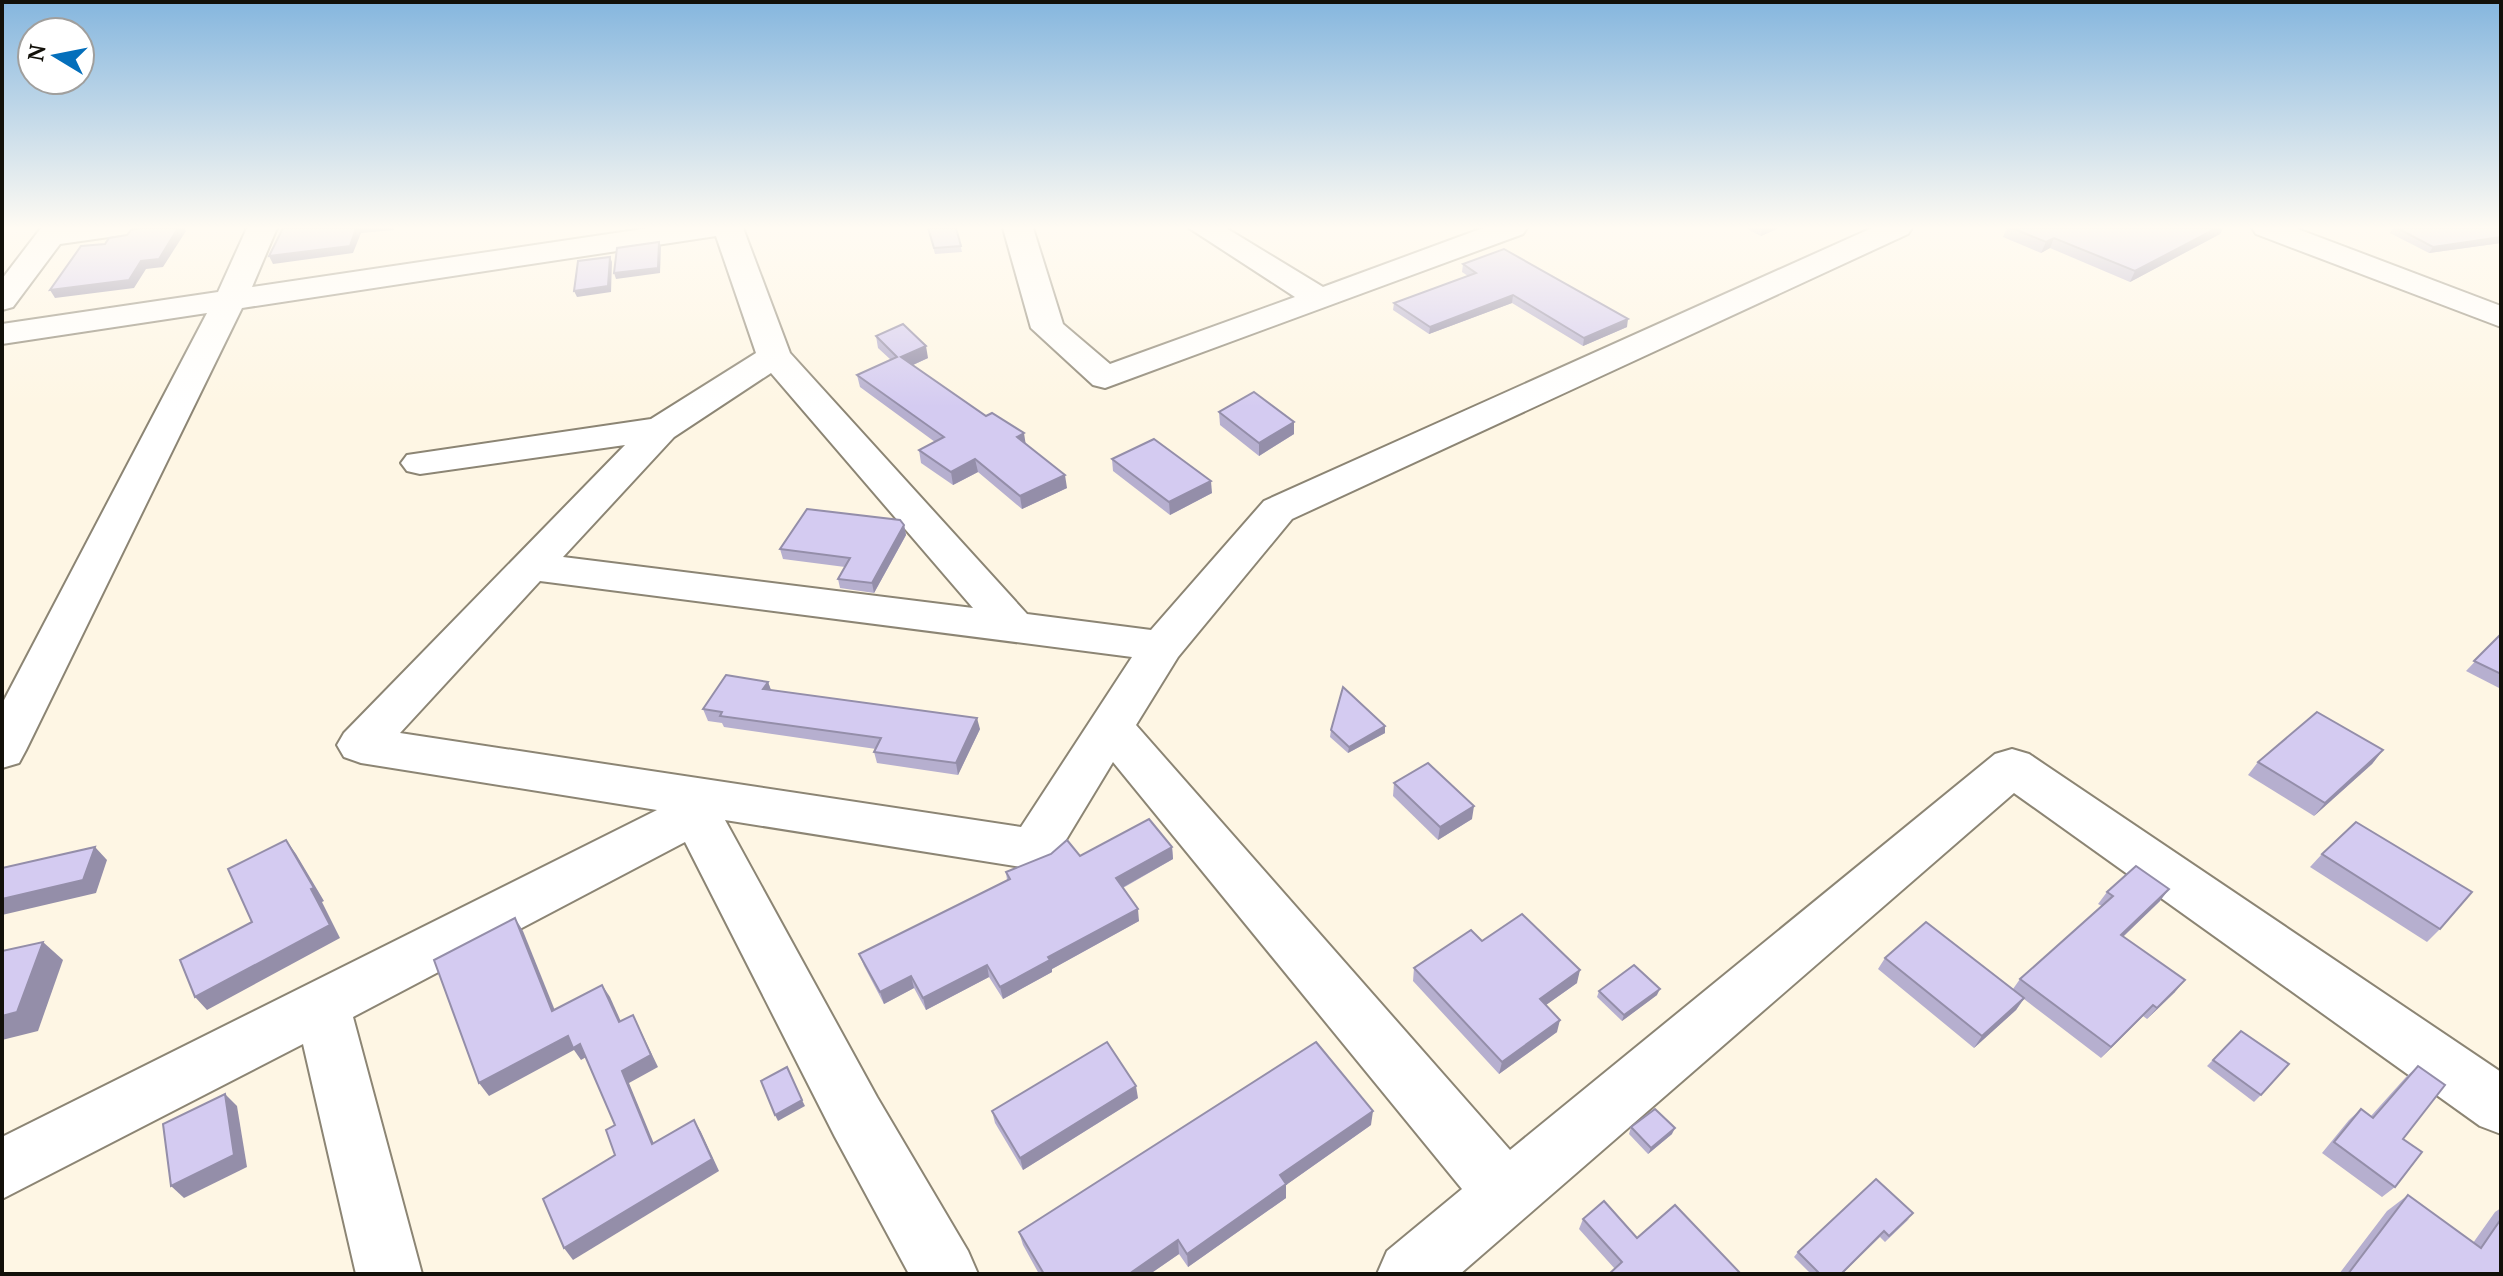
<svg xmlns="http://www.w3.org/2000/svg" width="2503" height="1276" viewBox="0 0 2503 1276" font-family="'PT Serif',serif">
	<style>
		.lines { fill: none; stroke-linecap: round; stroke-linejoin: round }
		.minor-casing { stroke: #8c8574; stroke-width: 4 }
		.minor { fill: #fff; fill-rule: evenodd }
		.wall { fill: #b6afcf }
		.shaded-wall { fill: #948ea9 }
		.building { fill: #d4cbf1; stroke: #948ea9; stroke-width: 2 }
	</style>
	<rect width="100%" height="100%" fill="#fef6e4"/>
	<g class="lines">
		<defs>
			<g id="minor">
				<path d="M41,228H134L130,234L60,244L13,307L2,310V279Z"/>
				<path d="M247,228H277L252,287L649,228H743L790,353L1027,614L1151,630L1264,501L1872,228H1912L1908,234L1292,519L1178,657L1136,725L1510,1150L1995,754L2012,749L2029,754L2501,1072V1134L2480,1126L2014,793L1460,1274H1377L1387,1251L1462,1189L1113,762L1052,863L1034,869L725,820L877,1097L968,1251L978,1274H909L835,1137L685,842L353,1017L422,1274H356L303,1044L2,1199V1137L657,810L361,763L344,757L337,745L344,733L625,445L420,474L407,471L401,463L407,455L651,419L756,353L716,236L242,308L26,750L19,763L2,768V704L207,313L2,344V324L218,292ZM771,373L973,608L563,557L674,437ZM540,581L1132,657L1021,827L400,733Z"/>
				<path d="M1003,228H1033L1063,324L1110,364L1295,297L1189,228H1226L1323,287L1483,228H1527L1523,234L1105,388L1093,385L1031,328Z"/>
				<path d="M2252,228H2295L2501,306V327L2256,234Z"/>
			</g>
		</defs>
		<use href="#minor" class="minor-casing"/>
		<use href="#minor" class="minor"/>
	</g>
	<g class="wall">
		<path d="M928,228H956L962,252L935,254Z"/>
		<path d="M1745,228H1779L1761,236Z"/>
		<path d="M2007,228H2223L2220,234L2130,282L2050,248L2041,253L2003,237Z"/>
		<path d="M2393,228H2501V243L2429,253L2390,233Z"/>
		<path d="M1463,264L1627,327L1583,346L1512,303L1429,334L1393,310L1394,303L1468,276L1462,272Z"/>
		<path d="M876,336L928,358L913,365L1025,443L1067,488L1022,509L978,472L953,485L921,463L919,450L935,442L860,387L857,375L891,360L878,348Z"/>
		<path d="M1219,412L1294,434L1259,456L1220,425Z"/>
		<path d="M1112,459L1212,493L1170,515L1113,471Z"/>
		<path d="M904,525L906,535L874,593L840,588L838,579L845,567L783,559L780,549Z"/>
		<path d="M2501,634V689L2466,671Z"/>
		<path d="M768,682L771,690L980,729L958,775L877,763L874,752L876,749L724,727L722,723L708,721L703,709Z"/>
		<path d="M1331,730L1385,733L1348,753L1330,737Z"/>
		<path d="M2383,750L2372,764L2314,816L2248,775L2258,762Z"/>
		<path d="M1394,783L1472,819L1438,840L1393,796Z"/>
		<path d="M1172,847L1173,859L1123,888L1139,921L1052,969V972L1003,999L989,977L926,1010L914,988L884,1004L864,966L859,954L1007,880L1006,872L1080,856Z"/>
		<path d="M2322,854L2440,929L2427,942L2310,867Z"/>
		<path d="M2107,892L2160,901L2123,937L2175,992L2147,1019L2143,1016L2101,1058L2024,999L2016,1010L1974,1048L1878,969L1885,958L2013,989L2020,979L2102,906L2098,904Z"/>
		<path d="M1482,941L1577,983L1546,1005L1557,1032L1499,1074L1413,981L1414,968Z"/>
		<path d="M1599,991L1657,995L1622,1021L1597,997Z"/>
		<path d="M2241,1031L2261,1095L2254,1102L2207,1066Z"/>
		<path d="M2418,1066L2403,1139L2395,1187L2382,1197L2322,1153L2349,1120L2361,1109L2371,1116L2406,1077Z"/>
		<path d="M1138,1098L1023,1170L995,1123L992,1111Z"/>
		<path d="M1371,1125L1286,1185V1198L1188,1267L1179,1254L1150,1274H1039L1023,1245L1019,1232Z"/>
		<path d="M1631,1127L1672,1134L1648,1154L1629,1134Z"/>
		<path d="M2408,1195L2473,1243L2495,1212L2501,1208L2500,1274H2339L2387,1211Z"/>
		<path d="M1583,1219L1637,1238L1741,1274L1615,1269L1579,1229Z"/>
		<path d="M1909,1219L1885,1242L1880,1237L1842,1274H1811L1794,1257L1798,1252Z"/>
	</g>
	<g class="shaded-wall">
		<path d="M178,228H184L186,231L163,267L146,269L134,288L55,298L50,290Z"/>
		<path d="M356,228H394V230L361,233L353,253L273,264L269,256Z"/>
		<path d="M1763,228H1779L1761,236Z"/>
		<path d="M2217,228H2223L2220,234L2130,282L2135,271Z"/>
		<path d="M2501,237V243L2429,253L2433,247Z"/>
		<path d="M2054,238L2050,248L2041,253L2046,242Z"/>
		<path d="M659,242L661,247L660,273L616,279L614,273Z"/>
		<path d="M610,257L612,262L611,292L577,297L574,291Z"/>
		<path d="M1513,295L1512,303L1429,334L1430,327Z"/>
		<path d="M1628,319L1627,327L1583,346L1584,338Z"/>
		<path d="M926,346L928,358L904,369L901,357Z"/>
		<path d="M1294,422V434L1259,456V443Z"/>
		<path d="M1024,433L1026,446L1017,437Z"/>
		<path d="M975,459L978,472L953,485L951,472Z"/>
		<path d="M1065,475L1067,488L1022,509L1020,496Z"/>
		<path d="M1211,481L1212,493L1170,515L1169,502Z"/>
		<path d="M904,525L906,535L874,593L872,583Z"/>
		<path d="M768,682L772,693L763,689Z"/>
		<path d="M977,718L980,729L958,775L956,763Z"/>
		<path d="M1385,726V733L1348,753L1349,747Z"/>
		<path d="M2383,750L2372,764L2314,816L2325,803Z"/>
		<path d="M1474,806L1472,819L1438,840L1440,827Z"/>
		<path d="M286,840L296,854L324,901L322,902L340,938L207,1010L195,997L330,925Z"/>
		<path d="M95,847L107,860L96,893L2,915V899Z"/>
		<path d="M1172,847L1173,859L1118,890L1116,878Z"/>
		<path d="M2169,889L2160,901L2112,947L2121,935Z"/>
		<path d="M1138,909L1139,921L1052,969V972L1003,999L1000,987L1048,957Z"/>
		<path d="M515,918L523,931L560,1023L552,1011Z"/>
		<path d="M43,942L63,960L38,1031L2,1040V1016Z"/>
		<path d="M987,965L989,977L926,1010L923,998Z"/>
		<path d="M1580,970L1577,983L1536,1012L1540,999Z"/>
		<path d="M911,976L914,988L884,1004L880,992Z"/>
		<path d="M2185,980L2175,992L2147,1019L2157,1008Z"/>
		<path d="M602,985L610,997L627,1035L619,1022Z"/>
		<path d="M1660,989L1657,995L1622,1021L1624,1015Z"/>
		<path d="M2024,998L2016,1010L1974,1048L1982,1036Z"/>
		<path d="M2153,1005L2143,1016L2101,1058L2111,1047Z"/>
		<path d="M633,1015L658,1067L629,1083L659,1156L652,1144L622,1071Z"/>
		<path d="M1560,1020L1557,1032L1499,1074L1502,1062Z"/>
		<path d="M568,1036L580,1044L588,1056L581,1060L574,1050L489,1096L479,1083Z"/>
		<path d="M1136,1086L1138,1098L1023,1170L1020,1158Z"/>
		<path d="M225,1094L237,1106L247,1167L184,1198L171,1186Z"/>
		<path d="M802,1100L805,1106L778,1121L775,1115Z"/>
		<path d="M1373,1111L1371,1125L1286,1185V1198L1188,1267L1187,1254L1280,1175Z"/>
		<path d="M694,1120L701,1132L719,1171L573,1260L564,1248Z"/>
		<path d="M1675,1128L1672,1134L1648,1154L1651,1148Z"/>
		<path d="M1178,1240L1179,1254L1150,1274H1129Z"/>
	</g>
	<g class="building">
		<path d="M141,228H178L159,259L141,261L129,280L50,290L81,246L105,244L109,238L127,235L131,230Z"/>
		<path d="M283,228H356L350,246L269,256Z"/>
		<path d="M928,228H956L961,246L934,248Z"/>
		<path d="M2012,228H2217L2135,271L2054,238L2046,242Z"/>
		<path d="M2397,228H2501V237L2433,247Z"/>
		<path d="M659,242L658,268L614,273L617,248Z"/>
		<path d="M1504,249L1628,319L1584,338L1513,295L1430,327L1394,303L1476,273L1463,264Z"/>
		<path d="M610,257L608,286L574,291L578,261Z"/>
		<path d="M903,324L926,346L901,357L986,416L992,413L1024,433L1017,437L1065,475L1020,496L975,459L951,472L919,450L944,437L857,375L897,357L876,336Z"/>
		<path d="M1254,392L1294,422L1259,443L1219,412Z"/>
		<path d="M1154,439L1211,481L1169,502L1112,459Z"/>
		<path d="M807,509L900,520L904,525L872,583L838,579L850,558L780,549Z"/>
		<path d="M2501,634V674L2474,661Z"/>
		<path d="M726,675L768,682L763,689L977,718L956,763L874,752L881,738L720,716L722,712L703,709Z"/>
		<path d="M1343,687L1385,726L1349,747L1331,730Z"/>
		<path d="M2317,712L2383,750L2325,803L2258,762Z"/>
		<path d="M1428,763L1474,806L1440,827L1394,783Z"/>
		<path d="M1149,819L1172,847L1116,878L1138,909L1048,957L1050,960L1000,987L987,965L923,998L911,976L880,992L859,954L1010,879L1006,872L1051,854L1067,840L1080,856Z"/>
		<path d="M2356,822L2472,892L2440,929L2322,854Z"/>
		<path d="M286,840L314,888L311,889L330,925L195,997L180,960L252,922L228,869Z"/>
		<path d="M95,847L83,880L2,899V868Z"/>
		<path d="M2136,866L2169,889L2121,935L2185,980L2157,1008L2153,1005L2111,1047L2020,979L2113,896L2107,892Z"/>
		<path d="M1522,914L1580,970L1540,999L1560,1020L1502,1062L1414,968L1471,930L1482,941Z"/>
		<path d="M515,918L552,1011L602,985L619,1022L633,1015L651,1055L622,1071L652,1144L694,1120L712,1159L564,1248L543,1199L615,1155L606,1130L615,1125L580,1044L573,1048L568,1036L479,1083L434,960Z"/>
		<path d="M1926,922L2024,998L1982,1036L1885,958Z"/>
		<path d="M43,942L17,1012L2,1016V951Z"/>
		<path d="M1634,965L1660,989L1624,1015L1599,991Z"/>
		<path d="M2241,1031L2289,1064L2261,1095L2213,1060Z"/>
		<path d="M1107,1042L1136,1086L1020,1158L992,1111Z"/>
		<path d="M1316,1042L1373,1111L1280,1175L1286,1184L1187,1254L1178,1240L1129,1274H1044L1019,1232Z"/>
		<path d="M2418,1066L2445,1085L2403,1139L2422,1152L2395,1187L2334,1142L2361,1109L2373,1118Z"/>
		<path d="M787,1067L802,1100L775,1115L761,1081Z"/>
		<path d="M225,1094L234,1155L171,1186L163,1124Z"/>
		<path d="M1655,1109L1675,1128L1651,1148L1631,1127Z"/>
		<path d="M1876,1179L1913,1213L1889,1236L1884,1231L1841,1274H1820L1798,1252Z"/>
		<path d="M2408,1195L2481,1248L2501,1219L2500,1274H2348Z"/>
		<path d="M1604,1201L1637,1238L1675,1205L1741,1274H1609L1622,1262L1583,1219Z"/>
	</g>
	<linearGradient id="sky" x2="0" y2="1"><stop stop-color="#85b6de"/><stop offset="0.56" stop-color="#fffbf3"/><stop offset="1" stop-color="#fffbf3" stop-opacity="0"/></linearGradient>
	<rect width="2503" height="407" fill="url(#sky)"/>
	<rect width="2503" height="1276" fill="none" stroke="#121009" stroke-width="8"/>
	<g transform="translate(56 56) rotate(280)"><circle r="38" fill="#ffffff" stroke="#a09f9d" stroke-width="2"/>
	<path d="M0-6L14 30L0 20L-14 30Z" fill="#046fbb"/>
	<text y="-12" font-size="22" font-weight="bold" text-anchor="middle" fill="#121009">N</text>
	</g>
</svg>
